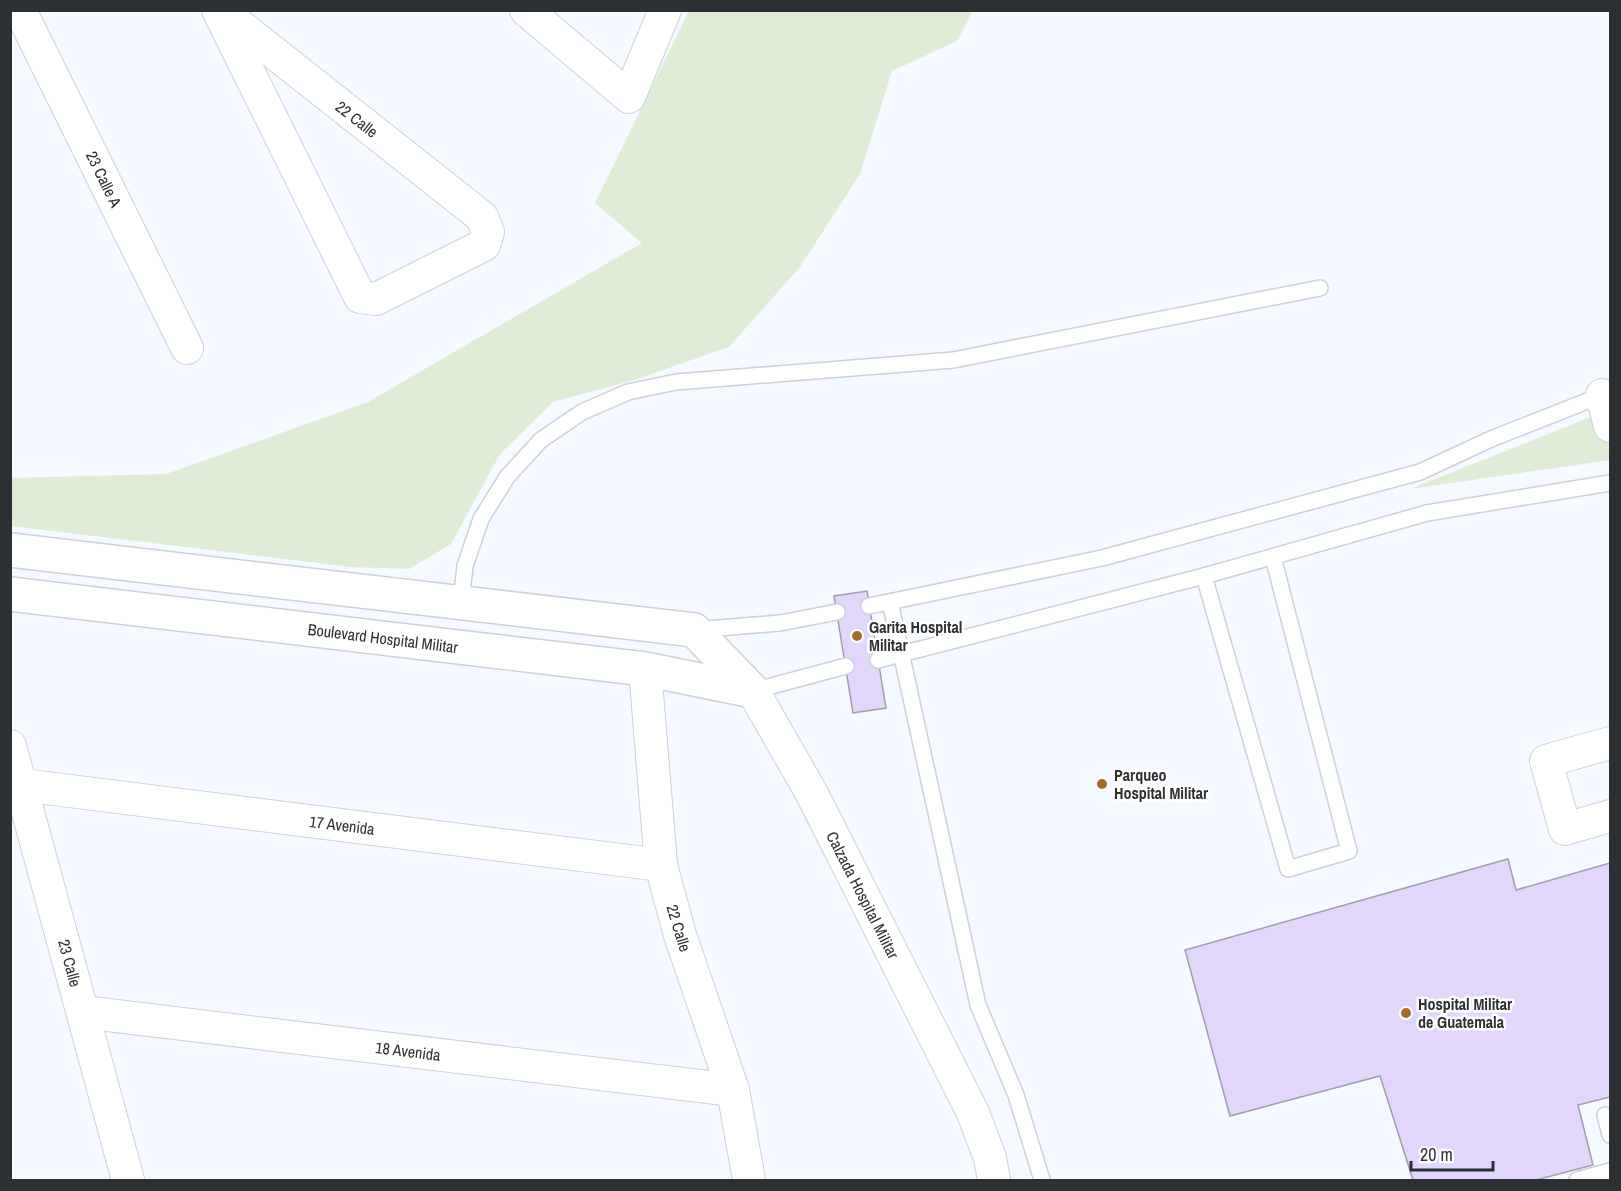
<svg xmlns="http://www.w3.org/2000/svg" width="1621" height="1191" viewBox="0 0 1621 1191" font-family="'Archivo Narrow',sans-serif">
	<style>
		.green { fill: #dfedd7 }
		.building { fill: #e2d6fd; stroke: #a19fa7; stroke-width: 1.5 }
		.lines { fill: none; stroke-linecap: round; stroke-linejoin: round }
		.service-casing { stroke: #cbd2d8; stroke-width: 18 }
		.minor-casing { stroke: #cbd2d8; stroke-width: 34 }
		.secondary-casing { stroke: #cbd2d8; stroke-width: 36 }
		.service { stroke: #fff; stroke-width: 15 }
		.minor { stroke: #fff; stroke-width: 32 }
		.secondary { stroke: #fff; stroke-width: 33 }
		.poi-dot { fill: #a36c27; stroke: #fff; stroke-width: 2 }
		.labels { text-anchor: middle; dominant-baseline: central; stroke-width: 5; stroke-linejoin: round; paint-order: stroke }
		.street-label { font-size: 16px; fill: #2d3032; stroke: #fff }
		.poi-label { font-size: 16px; font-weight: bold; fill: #2d3032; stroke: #fff; text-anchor: start }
	</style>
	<rect width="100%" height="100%" fill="#f4faff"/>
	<g class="green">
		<path d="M689,11H973L957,41L892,71L860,174L800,267L729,347L634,380L553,402L500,454L451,544L409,569L351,567L11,526V478L166,474L368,402L642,243L595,203Z"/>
		<path d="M1603,412L1610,439V460L1410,489Z"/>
	</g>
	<g class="building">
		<path d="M867,591L886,708L853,713L834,596Z"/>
		<path d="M1508,859L1516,890L1610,863V1097L1578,1105L1593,1165L1536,1180H1413L1380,1076L1230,1116L1185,950Z"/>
	</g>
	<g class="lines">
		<defs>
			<g id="service">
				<path d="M1204,576L1288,869L1349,851L1273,557"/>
				<path d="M890,602L978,1005L1016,1095L1042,1180"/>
				<path d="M461,603L465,566L481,519L507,477L541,440L582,412L628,392L676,382L953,360L1320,288"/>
				<path d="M869,606L1102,558L1420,472L1491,439L1605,394"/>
				<path d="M694,630L780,623L837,612"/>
				<path d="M878,660L1204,576L1427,513L1610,483"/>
				<path d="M753,691L846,666"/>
				<path d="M1605,1115L1610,1135"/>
				<path d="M1577,1180L1610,1171"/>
			</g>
			<g id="minor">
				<path d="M20,10L187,348"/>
				<path d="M218,10L360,297L376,299L484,245L488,232L482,217L220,10"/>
				<path d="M526,10L629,97L665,10"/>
				<path d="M1602,395L1610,426"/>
				<path d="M645,669L661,865L680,935L733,1090L749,1180"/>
				<path d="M753,691L811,792L973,1113L990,1158L994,1180"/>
				<path d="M1610,743L1546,761L1565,829L1610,816"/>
				<path d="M10,746L128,1180"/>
				<path d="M22,785L661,865"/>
				<path d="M83,1012L733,1090"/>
			</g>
			<g id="secondary">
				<path d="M10,550L694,630L753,691"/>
				<path d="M10,594L645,669L753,691"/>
			</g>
		</defs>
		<use href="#service" class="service-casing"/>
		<use href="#minor" class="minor-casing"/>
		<use href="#secondary" class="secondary-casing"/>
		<use href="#service" class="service"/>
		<use href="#minor" class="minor"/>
		<use href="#secondary" class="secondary"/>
	</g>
	<g class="poi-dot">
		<circle cx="857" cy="636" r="6"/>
		<circle cx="1102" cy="784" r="6"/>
		<circle cx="1406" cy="1013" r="6"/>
	</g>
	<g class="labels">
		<g class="street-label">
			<text transform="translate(357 119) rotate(38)">22 Calle</text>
			<text transform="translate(104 179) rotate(64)">23 Calle A</text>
			<text transform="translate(383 638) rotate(7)">Boulevard Hospital Militar</text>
			<text transform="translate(342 825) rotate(7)">17 Avenida</text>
			<text transform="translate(863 895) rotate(63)">Calzada Hospital Militar</text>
			<text transform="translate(679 928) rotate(73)">22 Calle</text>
			<text transform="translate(70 963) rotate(75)">23 Calle</text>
			<text transform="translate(408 1051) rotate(7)">18 Avenida</text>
		</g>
		<g class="poi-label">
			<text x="869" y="627">Garita Hospital<tspan x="869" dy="18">Militar</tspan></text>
			<text x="1114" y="775">Parqueo<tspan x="1114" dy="18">Hospital Militar</tspan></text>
			<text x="1418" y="1004">Hospital Militar<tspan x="1418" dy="18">de Guatemala</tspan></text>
		</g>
	</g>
	<rect width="1621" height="1191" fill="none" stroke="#2d3032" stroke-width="24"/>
	<path d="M1411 1161v9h82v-9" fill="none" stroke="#2d3032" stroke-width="3"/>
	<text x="1420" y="1161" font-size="18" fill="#2d3032" stroke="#ffffff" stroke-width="4.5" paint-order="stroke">20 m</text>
</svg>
